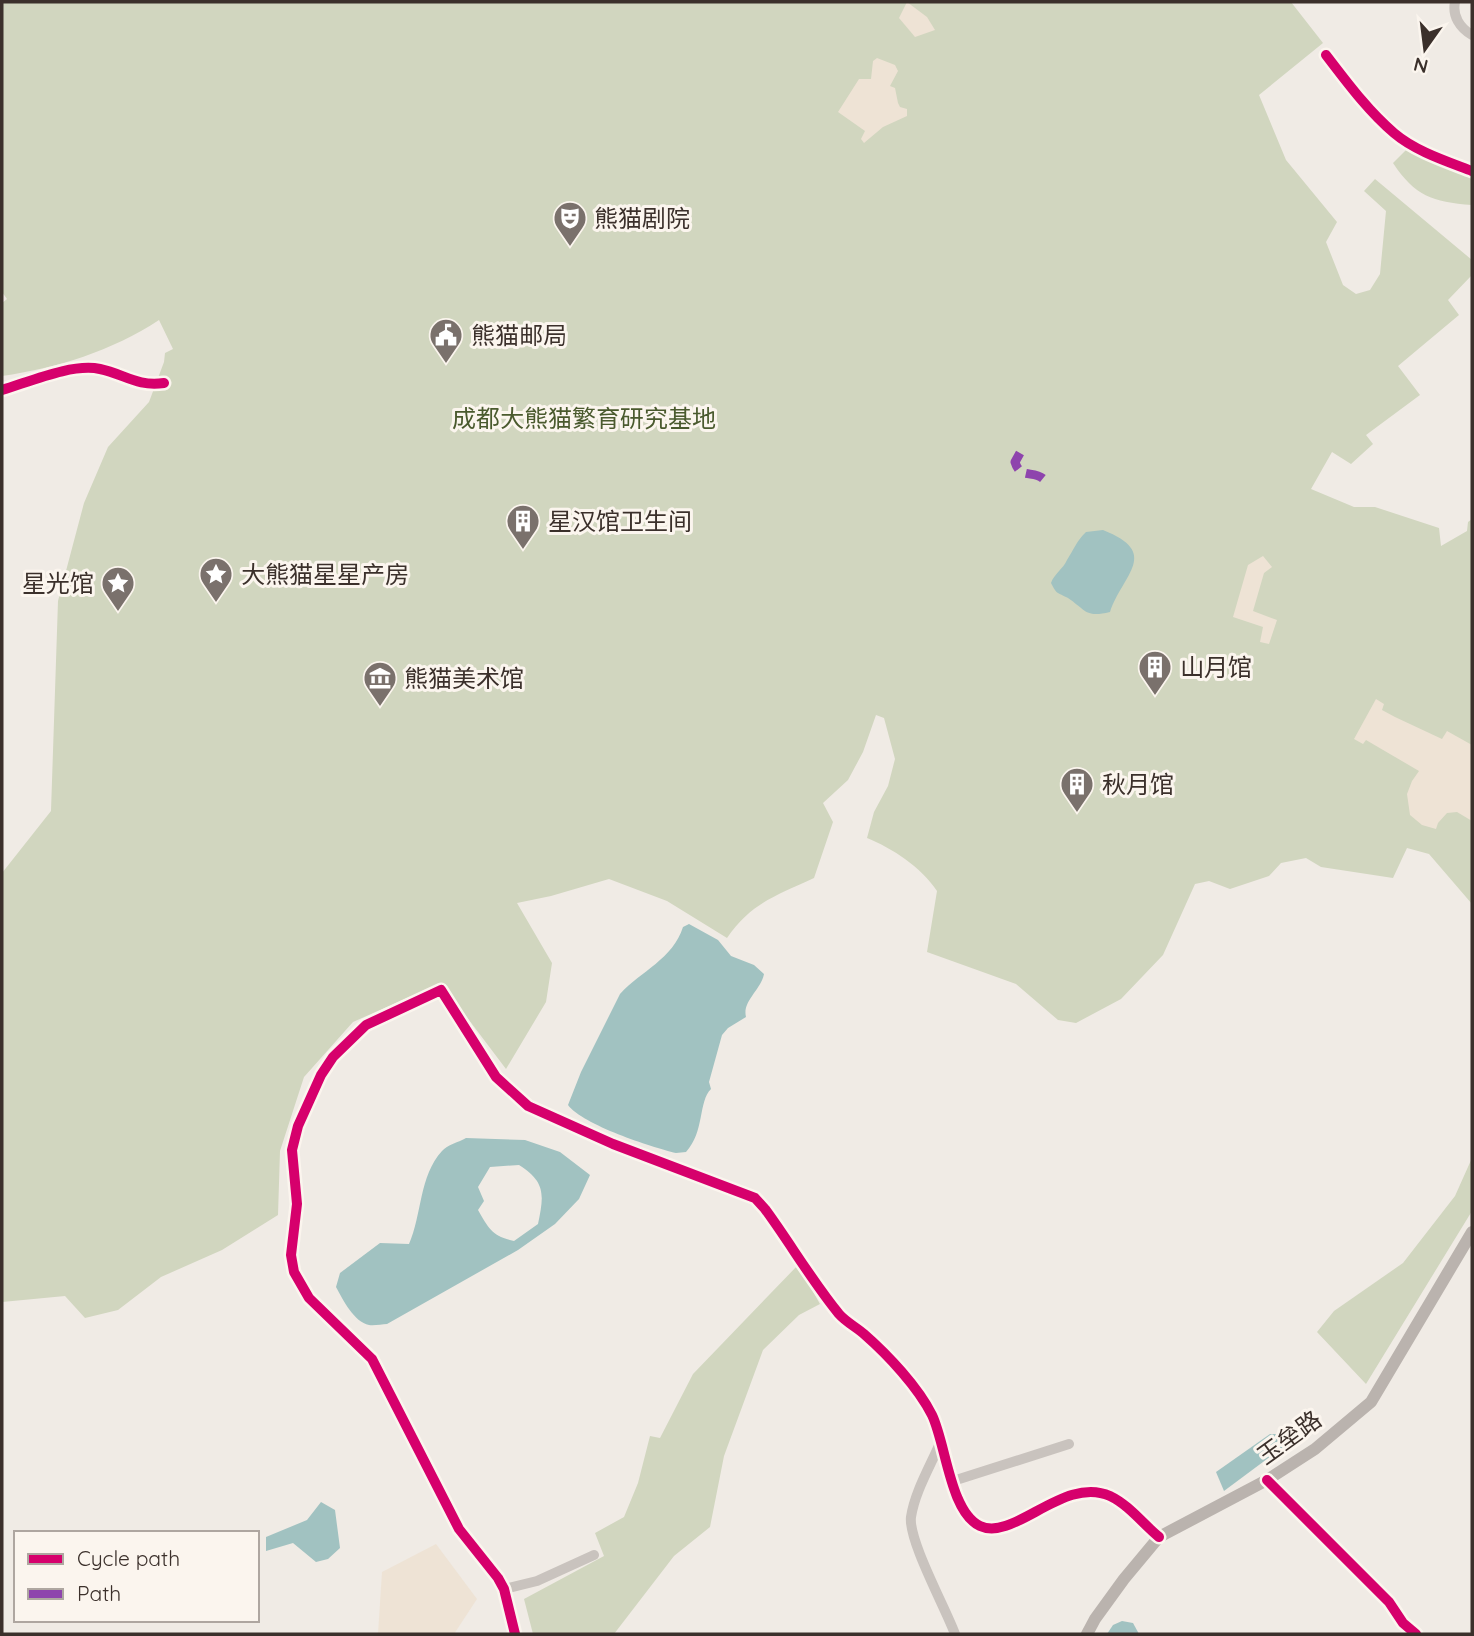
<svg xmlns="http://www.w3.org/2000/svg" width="1474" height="1636" viewBox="0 0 1474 1636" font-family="Quicksand,'Noto Sans SC',sans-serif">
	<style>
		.green { fill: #d1d6bf }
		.plaza { fill: #eee3d5 }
		.water { fill: #a1c2c1; fill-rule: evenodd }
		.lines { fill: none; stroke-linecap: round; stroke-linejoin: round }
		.street { stroke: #c9c3be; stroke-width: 10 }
		.secondary { stroke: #bab3ae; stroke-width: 12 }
		.quiet { stroke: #8e44ad; stroke-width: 9; stroke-dasharray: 18 9; stroke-linecap: butt }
		.cycleway-casing { stroke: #fbf5ee; stroke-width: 15 }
		.cycleway { stroke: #d6006c; stroke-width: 10 }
		.labels { text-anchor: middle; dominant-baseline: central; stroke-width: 6; stroke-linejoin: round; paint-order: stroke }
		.poi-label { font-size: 24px; fill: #3b302b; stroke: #fbf5ee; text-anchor: start }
		.park-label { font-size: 24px; fill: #4a5a2e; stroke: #fbf5ee }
		.street-label { font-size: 24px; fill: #3b302b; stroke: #fbf5ee }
	</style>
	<rect width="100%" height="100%" fill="#f0ebe5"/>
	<g class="green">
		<path d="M2,2H1291L1323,43L1259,95L1286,160L1337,222L1326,242L1343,285L1356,294L1370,290L1380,274L1386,211L1364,191L1375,179L1472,260V275L1448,300L1459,315L1398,366L1420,395L1366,435L1373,444L1351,464L1332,452L1311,489L1354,507H1375L1439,528L1441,546L1467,531L1468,522L1472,519V904L1429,854L1407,848L1393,878L1321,867L1306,858L1281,863L1269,876L1230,889L1209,881L1195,884L1163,955L1121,999L1076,1023L1058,1020L1016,984L927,952L937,891C921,867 892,848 867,838L874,812L888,786L895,759L884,718L876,715L863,752L848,780L823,803L833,822L814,878C776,896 752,902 727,938L667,901L609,879L551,896L517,903L552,963L546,1002L506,1069L441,983L353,1022L304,1077L280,1151L278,1215L222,1250L161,1277L118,1310L85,1318L65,1296L2,1302V873L51,811L58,601L84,503L108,447L149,402L164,362L165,353L173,349L159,320C112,351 57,368 2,376V303L7,299L2,292Z"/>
		<path d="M1408,148L1439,165L1472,177V205C1432,202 1415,196 1393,163Z"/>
		<path d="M1472,1158V1211L1366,1384L1317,1332L1334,1311L1403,1263L1455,1196Z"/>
		<path d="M798,1265L820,1304L799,1315L763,1350L724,1456L710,1527L674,1556L614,1634H533L524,1599L604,1556L595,1533L624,1517L638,1483L650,1436L660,1438L693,1374Z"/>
	</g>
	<g class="plaza">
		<path d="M907,2L927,17L935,30L915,37L899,18Z"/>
		<path d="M877,58L895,65L898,71L890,86L895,88L898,103L900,107L907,109V116L883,127L864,143L861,139L865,131L838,112L859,79H871L873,61Z"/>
		<path d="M1263,556L1272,567L1264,573L1253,611L1277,620L1269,644L1260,642L1263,627L1233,617L1248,565Z"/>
		<path d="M1376,699L1384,704L1382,710L1395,717L1442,739L1447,731L1472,745V821L1457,812L1447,813L1438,823L1436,829L1422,825L1410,815L1407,794L1412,781L1419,771L1366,740L1363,744L1354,739Z"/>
		<path d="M436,1544L477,1599L454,1634H378L382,1572Z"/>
	</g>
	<g class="water">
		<path d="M1103,530C1161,553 1123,574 1110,612C1085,618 1086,610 1068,598C1057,592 1057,595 1051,583C1054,574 1063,569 1067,560C1074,549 1076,542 1086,532Z"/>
		<path d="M689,924L718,940L731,956L754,965L764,974C761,990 742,1001 746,1017L728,1028L722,1035L709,1082L711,1089C698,1102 705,1131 686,1152L676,1153C651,1147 583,1125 568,1105L581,1072L620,994C641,971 673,959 683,927Z"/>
		<path d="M466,1138L525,1140L560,1152L590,1175L579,1199L555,1224L518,1250L387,1324C382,1324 374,1326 369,1325C354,1322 343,1300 336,1287L340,1273L380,1243L409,1244C422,1215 419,1176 442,1151C447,1145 459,1142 466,1138ZM519,1165C546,1182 544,1195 538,1224L514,1241C492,1236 489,1229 478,1210L484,1201L478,1187L490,1167Z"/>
		<path d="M1270,1434H1287V1444L1224,1491L1216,1472Z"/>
		<path d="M321,1502L335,1510L340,1548L328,1559L316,1562L293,1543L266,1551V1537L307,1520Z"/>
		<path d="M1122,1621L1133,1623L1139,1634H1107L1113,1625Z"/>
	</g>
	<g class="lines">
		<g class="street">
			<path d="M1455,2C1452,16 1460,28 1472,35"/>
			<path d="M1326,55C1346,81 1368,111 1394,133C1415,151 1446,161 1472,171"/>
			<path d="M2,390C29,382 72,363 100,369C124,374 137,387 164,383"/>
			<path d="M941,1441C931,1465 915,1491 911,1517C908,1540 946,1609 955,1634"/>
			<path d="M1267,1480L1389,1602L1403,1623L1416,1634"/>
			<path d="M953,1481L1069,1444"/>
			<path d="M504,1589L537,1581L594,1555"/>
			<path d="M515,1634L504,1589L498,1578L459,1529L372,1359L309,1298L294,1272L291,1255L297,1204L292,1150L298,1126L321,1075L333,1057L366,1025L441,990L496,1077L528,1106L613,1144L755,1198L765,1209C790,1243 812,1281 839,1314C846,1322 856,1327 864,1334C888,1355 918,1387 932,1415C946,1444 950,1512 980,1526C1014,1542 1064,1475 1110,1496C1129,1505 1143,1524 1159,1537"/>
		</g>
		<path class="secondary" d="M1087,1634L1095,1619L1124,1579L1159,1537L1267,1480L1315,1449L1371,1402L1472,1232"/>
		<path class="quiet" d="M1020,453L1015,462C1021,482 1036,467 1047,483"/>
		<defs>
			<g id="cycleway">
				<path d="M1326,55C1346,81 1368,111 1394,133C1415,151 1446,161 1472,171"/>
				<path d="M2,390C29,382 72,363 100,369C124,374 137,387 164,383"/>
				<path d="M1267,1480L1389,1602L1403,1623L1416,1634"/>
				<path d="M515,1634L504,1589L498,1578L459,1529L372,1359L309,1298L294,1272L291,1255L297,1204L292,1150L298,1126L321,1075L333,1057L366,1025L441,990L496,1077L528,1106L613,1144L755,1198L765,1209C790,1243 812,1281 839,1314C846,1322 856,1327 864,1334C888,1355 918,1387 932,1415C946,1444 950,1512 980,1526C1014,1542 1064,1475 1110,1496C1129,1505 1143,1524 1159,1537"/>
			</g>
		</defs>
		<use href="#cycleway" class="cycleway-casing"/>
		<use href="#cycleway" class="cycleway"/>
	</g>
	<defs>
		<symbol id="theatre-pin" viewBox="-11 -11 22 30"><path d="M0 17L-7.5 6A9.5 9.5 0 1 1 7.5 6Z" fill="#7a716c" stroke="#fbf5ee"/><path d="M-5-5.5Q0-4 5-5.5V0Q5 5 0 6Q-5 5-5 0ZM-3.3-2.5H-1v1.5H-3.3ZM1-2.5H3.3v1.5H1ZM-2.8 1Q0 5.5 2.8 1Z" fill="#fff"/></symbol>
		<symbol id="civic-pin" viewBox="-11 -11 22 30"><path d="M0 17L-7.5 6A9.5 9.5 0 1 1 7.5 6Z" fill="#7a716c" stroke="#fbf5ee"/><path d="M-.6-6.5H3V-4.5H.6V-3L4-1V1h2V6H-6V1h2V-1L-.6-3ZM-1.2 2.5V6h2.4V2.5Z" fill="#fff"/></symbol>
		<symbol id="building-pin" viewBox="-11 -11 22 30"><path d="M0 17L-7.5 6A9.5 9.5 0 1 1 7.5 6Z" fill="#7a716c" stroke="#fbf5ee"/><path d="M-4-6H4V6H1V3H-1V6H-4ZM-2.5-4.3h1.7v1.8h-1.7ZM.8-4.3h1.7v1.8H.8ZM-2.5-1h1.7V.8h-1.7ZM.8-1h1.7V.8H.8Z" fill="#fff"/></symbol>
		<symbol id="sight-pin" viewBox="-11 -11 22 30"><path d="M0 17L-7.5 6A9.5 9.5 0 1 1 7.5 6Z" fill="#7a716c" stroke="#fbf5ee"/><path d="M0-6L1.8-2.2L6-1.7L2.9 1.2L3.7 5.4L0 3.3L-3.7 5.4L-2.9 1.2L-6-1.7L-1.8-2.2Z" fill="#fff"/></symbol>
		<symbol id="museum-pin" viewBox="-11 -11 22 30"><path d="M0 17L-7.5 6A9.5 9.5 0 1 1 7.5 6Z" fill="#7a716c" stroke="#fbf5ee"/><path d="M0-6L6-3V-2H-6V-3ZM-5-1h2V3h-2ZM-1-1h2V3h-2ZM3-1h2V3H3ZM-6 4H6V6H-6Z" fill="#fff"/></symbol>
	</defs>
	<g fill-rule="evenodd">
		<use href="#theatre-pin" x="551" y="199" width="38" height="52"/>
		<use href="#civic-pin" x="427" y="316" width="38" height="52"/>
		<use href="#building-pin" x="504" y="502" width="38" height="52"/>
		<use href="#sight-pin" x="197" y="555" width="38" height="52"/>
		<use href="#sight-pin" x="99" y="564" width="38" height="52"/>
		<use href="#building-pin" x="1136" y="648" width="38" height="52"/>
		<use href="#museum-pin" x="361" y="659" width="38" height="52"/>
		<use href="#building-pin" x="1058" y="765" width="38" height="52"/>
	</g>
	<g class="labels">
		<g class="poi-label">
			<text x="594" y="218">熊猫剧院</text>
			<text x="471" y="335">熊猫邮局</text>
			<text x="548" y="521">星汉馆卫生间</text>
			<text x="241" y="574">大熊猫星星产房</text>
			<text x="94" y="583" text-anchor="end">星光馆</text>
			<text x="1180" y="667">山月馆</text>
			<text x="404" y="678">熊猫美术馆</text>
			<text x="1102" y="784">秋月馆</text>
		</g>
		<g class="park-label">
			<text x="584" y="418">成都大熊猫繁育研究基地</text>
		</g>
		<g class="street-label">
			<text transform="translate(1289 1437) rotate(-36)">玉垒路</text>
		</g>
	</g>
	<rect width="1474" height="1636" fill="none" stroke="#3b302b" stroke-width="7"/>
	<rect x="14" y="1531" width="245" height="91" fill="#fbf5ee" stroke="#aea6a0" stroke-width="2"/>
	<rect x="28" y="1554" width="35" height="10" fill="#d6006c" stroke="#aea6a0" stroke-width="2"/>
	<text x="77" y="1566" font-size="21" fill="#3b302b">Cycle path</text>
	<rect x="28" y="1589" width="35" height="10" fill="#8e44ad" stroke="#aea6a0" stroke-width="2"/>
	<text x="77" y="1601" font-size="21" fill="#3b302b">Path</text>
	<g transform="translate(1425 49) rotate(194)" stroke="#fbf5ee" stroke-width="5" paint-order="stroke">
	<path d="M0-5L12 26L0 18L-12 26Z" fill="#3b302b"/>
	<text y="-10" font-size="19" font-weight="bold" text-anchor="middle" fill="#3b302b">N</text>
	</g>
</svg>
